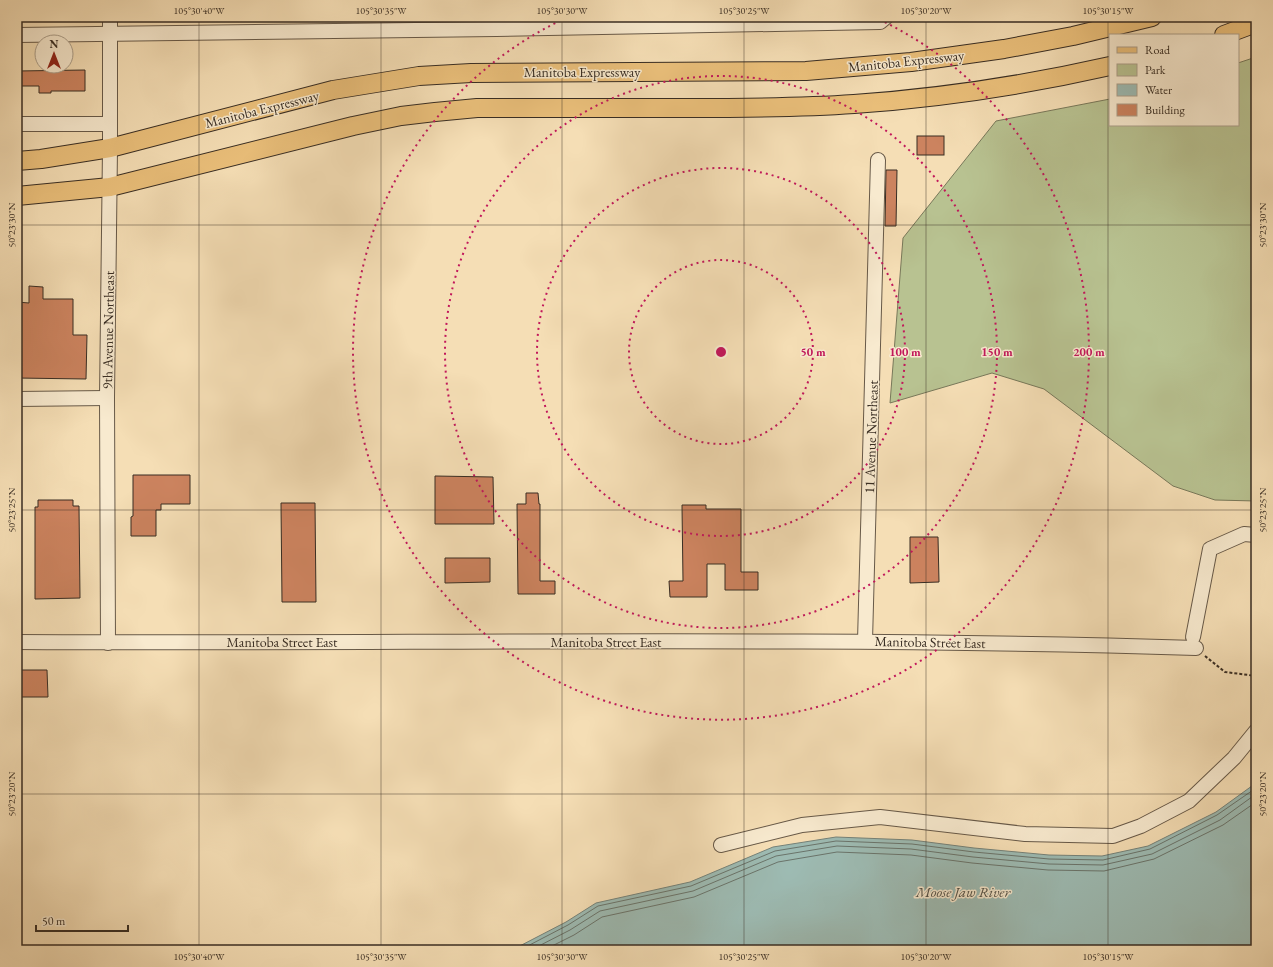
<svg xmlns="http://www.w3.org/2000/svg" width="1273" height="967" viewBox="0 0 1273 967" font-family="'EB Garamond',serif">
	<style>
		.green { fill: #b8c291; stroke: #78785a }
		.water { fill: #9dbbb3; stroke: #758279 }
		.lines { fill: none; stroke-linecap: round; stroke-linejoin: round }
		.shore { stroke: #6a746b; stroke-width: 1 }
		.building { fill: #cc835f; stroke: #382d23 }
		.minor-casing { stroke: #675948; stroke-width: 16 }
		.major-casing { stroke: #382d23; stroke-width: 20 }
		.path { stroke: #382d23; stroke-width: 2; stroke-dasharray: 3 2; stroke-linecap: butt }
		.minor { stroke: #f8eacf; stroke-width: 14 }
		.major { stroke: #eabf7a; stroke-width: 18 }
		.ticks { fill: none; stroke: #382d23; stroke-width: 1; stroke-opacity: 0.45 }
		.ring { fill: none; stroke: #c2185b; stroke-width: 2; stroke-dasharray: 2 4 }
		.labels { text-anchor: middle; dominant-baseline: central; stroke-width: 3; stroke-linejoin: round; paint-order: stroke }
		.street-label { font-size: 14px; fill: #382d23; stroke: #f8eacf }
		.water-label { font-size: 15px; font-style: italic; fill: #515047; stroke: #f8eacf }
		.centre { fill: #c2185b; stroke: #f8eacf; stroke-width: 2 }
		.ring-label { font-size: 12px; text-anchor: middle; font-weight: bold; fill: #c2185b; stroke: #f8eacf; stroke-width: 3; stroke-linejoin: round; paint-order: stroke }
		.neatline { fill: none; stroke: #382d23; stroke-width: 1.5 }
		.ticks-label { font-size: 10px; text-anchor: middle; fill: #382d23 }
	</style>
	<rect width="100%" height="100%" fill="#f5deb5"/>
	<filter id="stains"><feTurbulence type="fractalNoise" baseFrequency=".005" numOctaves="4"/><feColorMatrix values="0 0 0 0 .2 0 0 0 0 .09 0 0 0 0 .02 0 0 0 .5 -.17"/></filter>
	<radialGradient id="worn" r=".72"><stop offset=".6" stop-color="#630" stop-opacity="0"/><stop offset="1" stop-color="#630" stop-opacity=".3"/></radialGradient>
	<path class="green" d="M1256,57V501L1215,500L1173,486L1044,389L992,373L890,403L903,238L996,121L1110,99V125H1238V63Z"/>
	<path class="water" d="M1256,783V950H512L566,922L596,903L690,882L773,847L836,837L912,840L974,848L1049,855L1102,856L1148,846L1216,812Z"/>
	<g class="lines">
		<g class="shore">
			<path d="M520,950L568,925L598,906L691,886L775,851L836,841L912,844L974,852L1049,859L1103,860L1150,849L1217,815L1256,788"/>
			<path d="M531,950L570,930L600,911L693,891L776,856L837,846L911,849L973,857L1049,864L1103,865L1152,854L1220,820L1256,794"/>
			<path d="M544,950L574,935L602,917L694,897L778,862L837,852L911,855L972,863L1048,870L1104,871L1154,859L1223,825L1256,802"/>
		</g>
	</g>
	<g class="building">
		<path d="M85,70V91H51V93H39V86H17V71Z"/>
		<rect x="917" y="136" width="27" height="19"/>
		<path d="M886,170H897L896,226H885Z"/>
		<path d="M29,286L43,287V299H73V335H87L86,379L17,378V302L29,303Z"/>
		<path d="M133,475H190V504H161V510H156V536H131V517L133,516Z"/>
		<path d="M435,476L493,477L494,524H435Z"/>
		<path d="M526,493H538L539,504H540V581H555V594H518L517,504H526Z"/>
		<path d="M38,500H73V506H79L80,598L35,599V507H38Z"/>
		<path d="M281,503H315L316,602H282Z"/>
		<path d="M682,505H706V509H741V572H758V590H725V564H707V597H670L669,581H683Z"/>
		<path d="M910,537H938L939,582L910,583Z"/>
		<path d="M445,558H490V582L445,583Z"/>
		<path d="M17,670H47L48,697H17Z"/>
	</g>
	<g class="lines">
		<defs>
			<g id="minor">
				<path d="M17,35L496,29L880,22L886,17"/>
				<path d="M17,124H109"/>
				<path d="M17,399L107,398"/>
				<path d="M1193,637L1210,549L1244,534L1256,535"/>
				<path d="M865,641L878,160"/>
				<path d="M17,642C410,644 803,636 1196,648"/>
				<path d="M108,643L107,398L110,148V17"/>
				<path d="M721,845L802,825L880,817L1025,834L1113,836L1141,826L1189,801L1234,758L1256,731"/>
			</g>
			<g id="major">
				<path d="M1224,35L1256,23"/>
				<path d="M17,161L41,159L110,148L333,90L419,76L471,73L806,71L911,62L1004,49L1073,36L1152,17"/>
				<path d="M17,196L110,187L353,126L401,116L435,112L477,108C548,108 618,108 688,108C743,108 799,108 854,104C940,98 1026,85 1110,66"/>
			</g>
		</defs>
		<use href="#minor" class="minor-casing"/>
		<use href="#major" class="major-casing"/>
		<path class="path" d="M1205,656L1225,672L1256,676"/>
		<use href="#minor" class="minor"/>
		<use href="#major" class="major"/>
	</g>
	<path class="ticks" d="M199,17V950M381,17V950M562,17V950M744,17V950M926,17V950M1108,17V950M17,225H1256M17,510H1256M17,794H1256"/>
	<g class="ring">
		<circle cx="721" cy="352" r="92"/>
		<circle cx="721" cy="352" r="184"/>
		<circle cx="721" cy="352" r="276"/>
		<path d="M874 17A368 368 0 1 1 568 17"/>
	</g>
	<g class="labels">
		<g class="street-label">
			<text transform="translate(906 61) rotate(-6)">Manitoba Expressway</text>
			<text x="582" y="72">Manitoba Expressway</text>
			<text transform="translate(262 109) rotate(-14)">Manitoba Expressway</text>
			<text transform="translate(108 330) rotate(-89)">9th Avenue Northeast</text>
			<text transform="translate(871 437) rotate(-88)">11 Avenue Northeast</text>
			<text x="282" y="642">Manitoba Street East</text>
			<text x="606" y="642">Manitoba Street East</text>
			<text transform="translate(930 642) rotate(1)">Manitoba Street East</text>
		</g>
		<g class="water-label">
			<text x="963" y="891">Moose Jaw River</text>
		</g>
	</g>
	<circle cx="721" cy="352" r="6" class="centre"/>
	<g class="ring-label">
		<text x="813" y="356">50 m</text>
		<text x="905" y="356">100 m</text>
		<text x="997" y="356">150 m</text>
		<text x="1089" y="356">200 m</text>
	</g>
	<rect width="1273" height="967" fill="none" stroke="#f5deb5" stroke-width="44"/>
	<rect x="1109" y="34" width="130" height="92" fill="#f8eacf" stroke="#ab9e8a"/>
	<rect x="1117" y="47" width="20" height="6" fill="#eabf7a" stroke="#ab9e8a"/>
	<text x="1145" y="54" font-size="12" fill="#382d23">Road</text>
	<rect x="1117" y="64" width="20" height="12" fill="#b8c291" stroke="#ab9e8a"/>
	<text x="1145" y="74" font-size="12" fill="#382d23">Park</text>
	<rect x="1117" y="84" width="20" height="12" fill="#9dbbb3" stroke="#ab9e8a"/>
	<text x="1145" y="94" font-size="12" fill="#382d23">Water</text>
	<rect x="1117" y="104" width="20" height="12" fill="#cc835f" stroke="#ab9e8a"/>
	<text x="1145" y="114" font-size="12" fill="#382d23">Building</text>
	<g transform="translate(54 54)"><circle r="19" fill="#f8eacf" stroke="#ab9e8a"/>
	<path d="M0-3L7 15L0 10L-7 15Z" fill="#8f2418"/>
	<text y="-6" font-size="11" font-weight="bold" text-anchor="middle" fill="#382d23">N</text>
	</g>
	<path d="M36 925v6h92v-6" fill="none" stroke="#382d23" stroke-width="2"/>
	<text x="42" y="925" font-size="12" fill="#382d23" stroke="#f8eacf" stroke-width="3" paint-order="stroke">50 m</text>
	<rect x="22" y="22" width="1229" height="923" class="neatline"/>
	<g class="ticks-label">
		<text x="199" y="14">105°30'40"W</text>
		<text x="381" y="14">105°30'35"W</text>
		<text x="562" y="14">105°30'30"W</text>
		<text x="744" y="14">105°30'25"W</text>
		<text x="926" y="14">105°30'20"W</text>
		<text x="1108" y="14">105°30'15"W</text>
		<text transform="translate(11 225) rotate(-90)" y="4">50°23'30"N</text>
		<text transform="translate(1262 225) rotate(-90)" y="4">50°23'30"N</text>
		<text transform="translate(11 510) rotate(-90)" y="4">50°23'25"N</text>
		<text transform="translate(1262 510) rotate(-90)" y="4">50°23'25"N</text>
		<text transform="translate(11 794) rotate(-90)" y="4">50°23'20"N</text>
		<text transform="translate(1262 794) rotate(-90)" y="4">50°23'20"N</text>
		<text x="199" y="960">105°30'40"W</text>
		<text x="381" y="960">105°30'35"W</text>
		<text x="562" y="960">105°30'30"W</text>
		<text x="744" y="960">105°30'25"W</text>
		<text x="926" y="960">105°30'20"W</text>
		<text x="1108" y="960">105°30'15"W</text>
	</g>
	<rect width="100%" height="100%" filter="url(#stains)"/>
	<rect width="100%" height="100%" fill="url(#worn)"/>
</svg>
